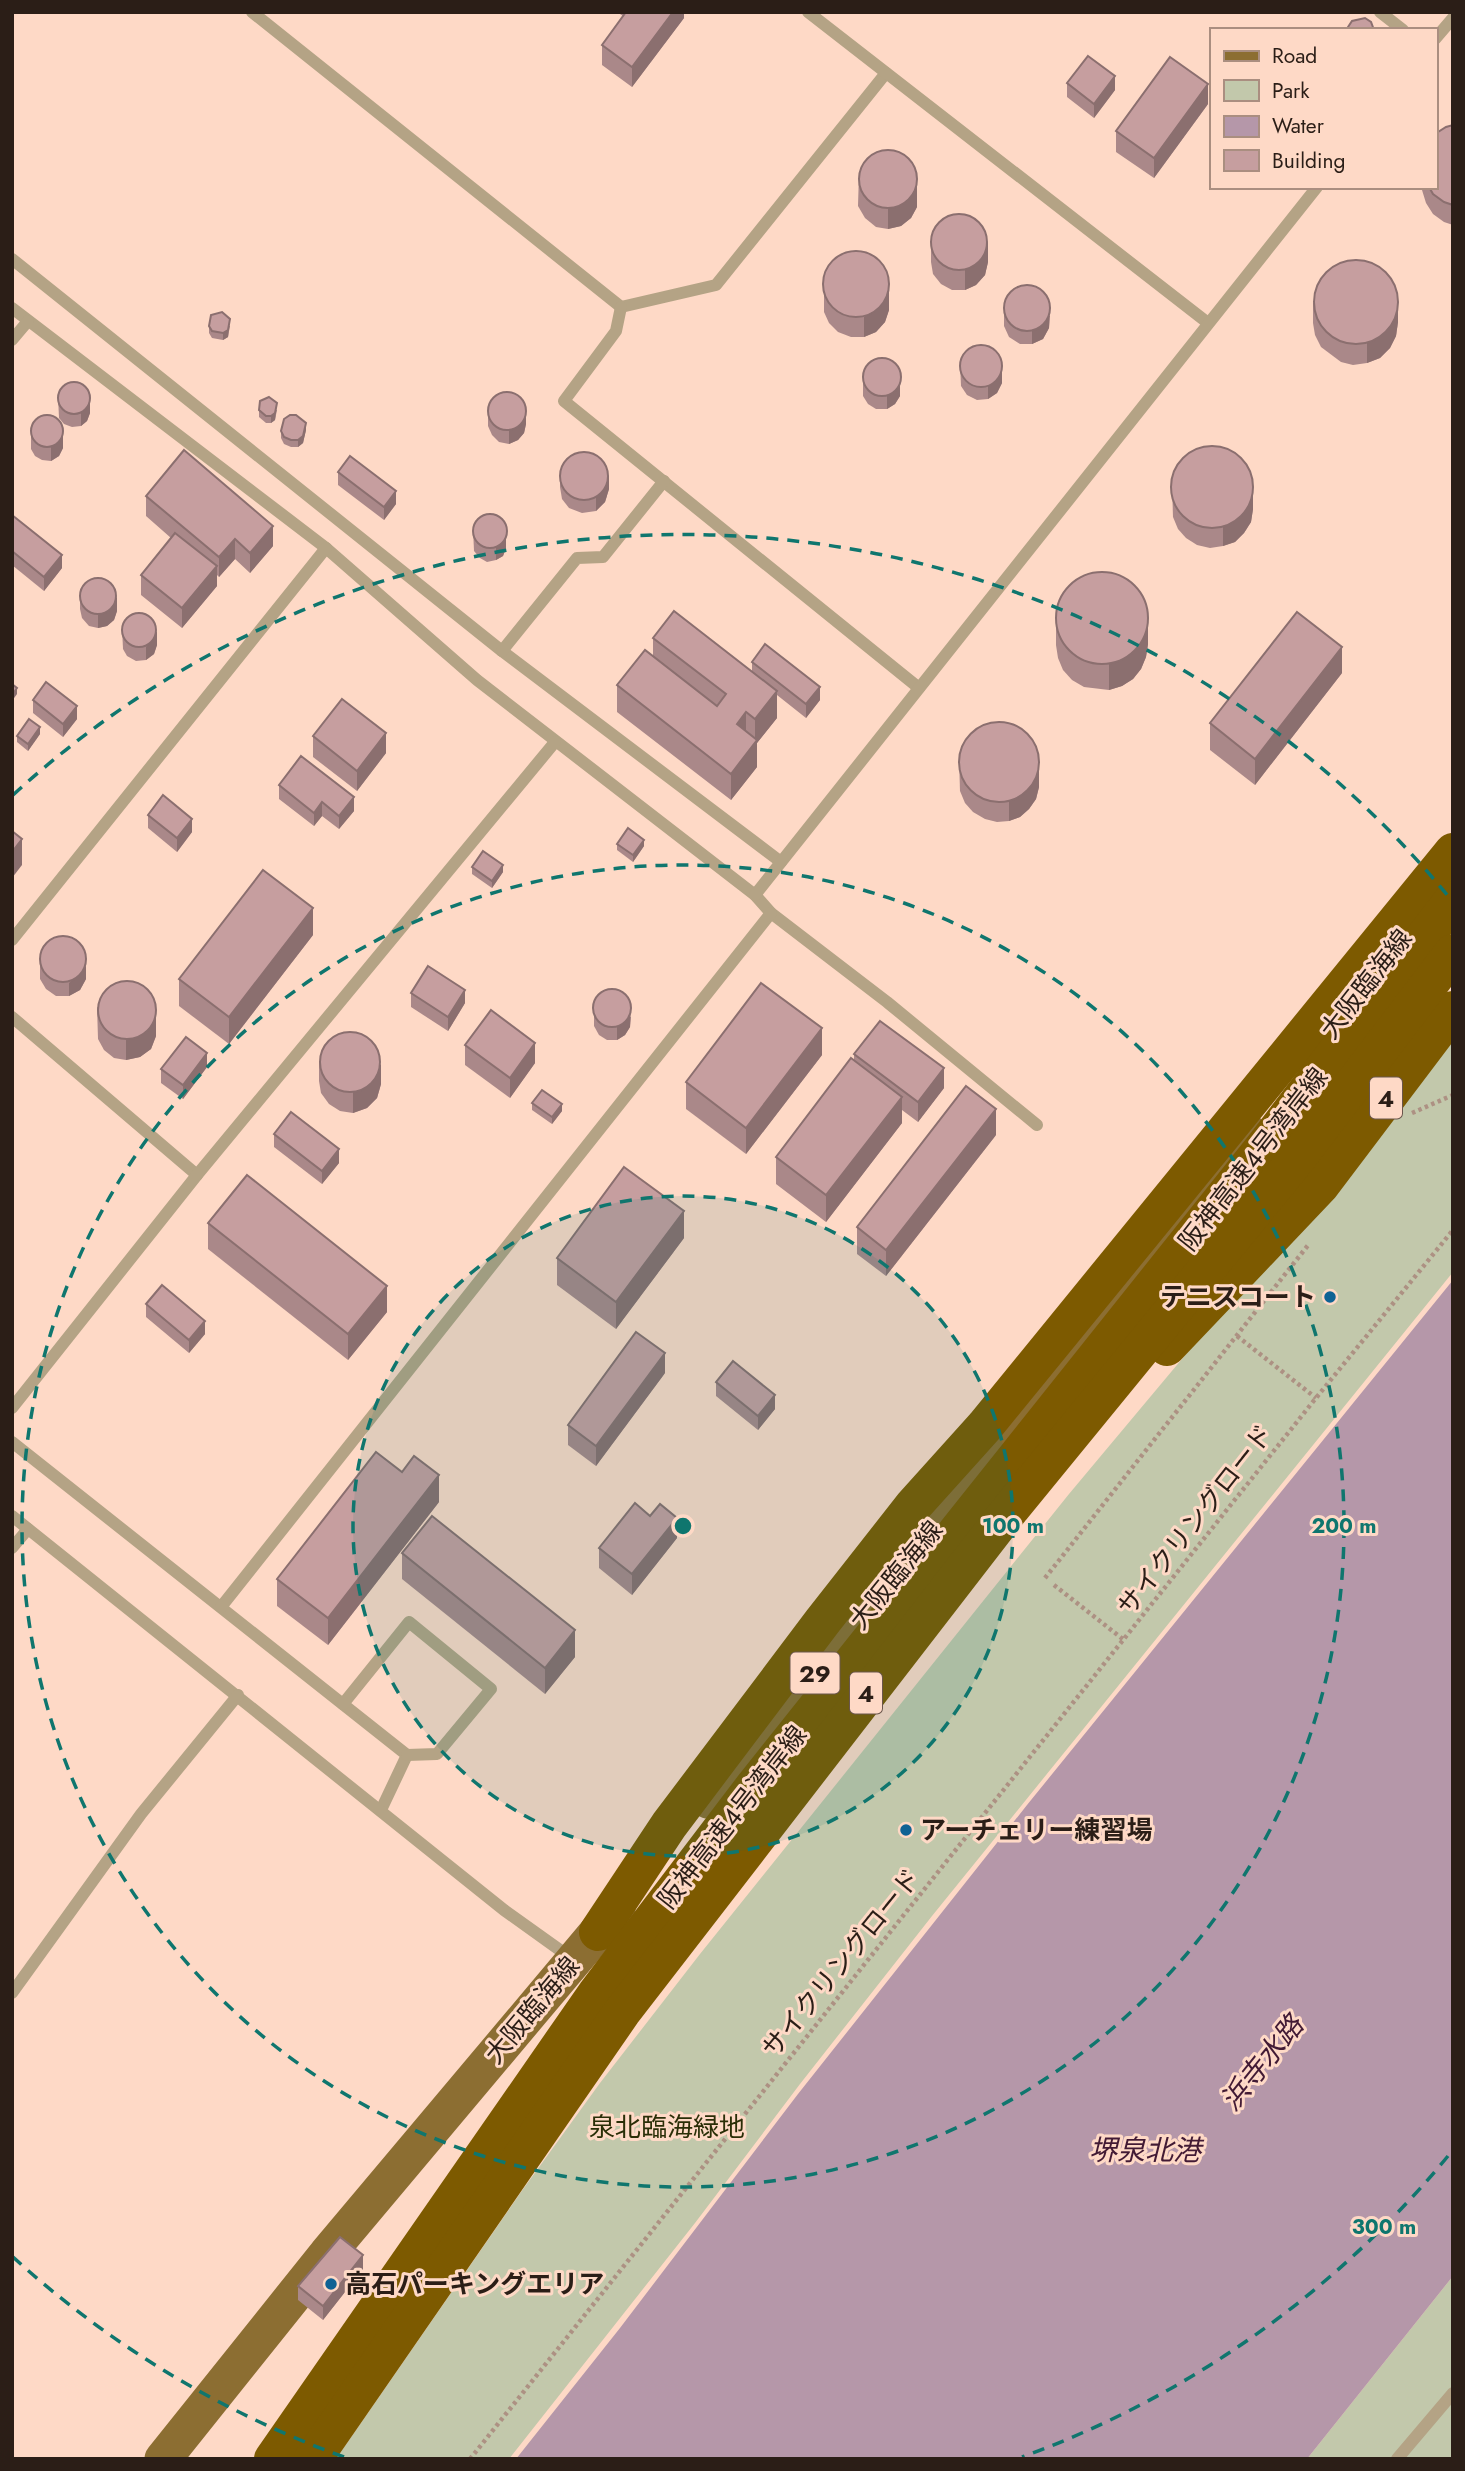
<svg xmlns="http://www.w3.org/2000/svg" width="1465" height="2471" viewBox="0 0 1465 2471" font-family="Jost,'Noto Sans JP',sans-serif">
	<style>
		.green { fill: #c2c8ab }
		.water { fill: #b597a9 }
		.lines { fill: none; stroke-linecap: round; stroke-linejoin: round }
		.path { stroke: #ad9183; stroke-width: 4.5; stroke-dasharray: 3.5 3.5; stroke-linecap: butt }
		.service { stroke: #b4a385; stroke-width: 12 }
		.primary { stroke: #8c6e32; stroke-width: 37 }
		.motorway { stroke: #7d5a00; stroke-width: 38 }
		.motorway-bridge { stroke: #7d5a00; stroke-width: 38 }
		.wall { fill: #aa8889 }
		.shaded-wall { fill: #8b6f6f }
		.building { fill: #c69e9f; stroke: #8b6f6f; stroke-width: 2 }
		.ring { fill: none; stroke: #0f766e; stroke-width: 3.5; stroke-dasharray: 12 9 }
		.poi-dot { fill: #106294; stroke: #fed9c6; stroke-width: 2.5 }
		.labels { text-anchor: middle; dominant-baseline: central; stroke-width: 6; stroke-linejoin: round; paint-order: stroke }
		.shield { fill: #fed9c6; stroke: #6a564c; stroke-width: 2 }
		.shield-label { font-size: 24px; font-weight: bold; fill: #2b1e17 }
		.street-label { font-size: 26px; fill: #2b1e17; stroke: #fed9c6 }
		.poi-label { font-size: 26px; font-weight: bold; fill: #2b1e17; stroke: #fed9c6; text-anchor: start }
		.park-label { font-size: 26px; fill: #2a2e07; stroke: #fed9c6 }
		.water-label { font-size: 28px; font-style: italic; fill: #421a34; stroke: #fed9c6 }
		.centre { fill: #0f766e; stroke: #fed9c6; stroke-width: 3.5 }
		.ring-label { font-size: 21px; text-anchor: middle; font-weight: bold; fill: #0f766e; stroke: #fed9c6; stroke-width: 6; stroke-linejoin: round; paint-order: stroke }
	</style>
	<rect width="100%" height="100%" fill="#fed9c6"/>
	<g class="green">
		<path d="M1453,1035V1272L932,1916L800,2084L695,2223L509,2459H336L521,2192L600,2083L700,1954L1069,1494Z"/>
		<path d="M1453,2276V2459H1307Z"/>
	</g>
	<path class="water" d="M1453,1280V2276L1307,2459H516L620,2328L798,2094L1027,1805Z"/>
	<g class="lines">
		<g class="path">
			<path d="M1412,1113L1453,1095"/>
			<path d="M1237,1336L1316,1398"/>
			<path d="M1045,1578L1309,1244"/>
			<path d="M1054,1585L1124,1640"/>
			<path d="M470,2459L1316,1398L1453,1230"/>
		</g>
		<g class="service">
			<path d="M252,12L621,307L716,285L886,73"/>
			<path d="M808,12L1208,323"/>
			<path d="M1380,12L1403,30"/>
			<path d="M1435,39L1453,18"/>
			<path d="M12,259L502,651L781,862"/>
			<path d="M621,307L616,331L564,401L919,688"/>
			<path d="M12,308L326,548L477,680L755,895L771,913L887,1002L1037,1125"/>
			<path d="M12,340L28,321"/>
			<path d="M502,651L577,558L603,557L664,481"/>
			<path d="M755,895L1317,187"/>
			<path d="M12,940L326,548"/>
			<path d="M12,1017L197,1175"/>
			<path d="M12,1408L197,1175L555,742"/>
			<path d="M12,1442L407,1755L381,1810"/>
			<path d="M12,1516L504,1910L571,1958"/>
			<path d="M12,1548L28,1529"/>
			<path d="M221,1607L771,913"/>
			<path d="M343,1704L409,1622L491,1689L437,1754L407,1755"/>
			<path d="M12,1993L141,1814L238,1695"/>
			<path d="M1397,2459L1453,2393"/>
		</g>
		<g class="primary">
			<path d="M708,1800L906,1564L1248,1132"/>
			<path d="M163,2459L327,2254L617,1909"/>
		</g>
		<g class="motorway">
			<path d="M1167,1347L1320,1186L1453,1010"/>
			<path d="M598,1932L669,1825L822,1622L913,1506L985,1426L1453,852"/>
		</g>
		<g class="motorway-bridge">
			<path d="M273,2459L596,1994L755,1785L1267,1143L1453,900"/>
			<path d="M313,2459L622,2012L1008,1512L1295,1161L1453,953"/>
		</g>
	</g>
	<g class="wall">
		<path d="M617,12H684V18L632,87L602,65V45L623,16Z"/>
		<path d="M1067,83L1115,90L1094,118L1067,97Z"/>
		<path d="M1208,104L1154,178L1116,152V131Z"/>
		<path d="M1453,125V225L1444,222L1433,214L1426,203L1422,190V187H1435Z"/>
		<path d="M859,172L917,207L911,218L901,226L888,229L876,227L865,218L858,206Z"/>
		<path d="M931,242L988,262L985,275L976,285L965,290H952L941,284L933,274L931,262Z"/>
		<path d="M824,279L889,310L885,322L876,332L864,337H851L838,332L829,323L824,312Z"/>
		<path d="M1004,301L1050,316L1049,328L1043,339L1032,344H1020L1009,337L1004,326Z"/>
		<path d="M1313,303L1398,322L1396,336L1390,348L1380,358L1367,363L1353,365L1341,362L1321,347L1315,335L1313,323Z"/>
		<path d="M209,326H230L228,337L223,340L212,338L209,333Z"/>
		<path d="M960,362L1002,383L997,393L988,399L977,400L967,395L961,386Z"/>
		<path d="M863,372L900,396L895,404L887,409H876L868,404L863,396Z"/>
		<path d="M58,396L90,413L87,421L81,426L72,427L64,424L59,418Z"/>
		<path d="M259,410H277L275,420L271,423H266L259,417Z"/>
		<path d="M488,413L526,424L524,433L518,440L509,444L499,442L492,435L488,426Z"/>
		<path d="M31,428L63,448L59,456L51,461L42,460L35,456L31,449Z"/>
		<path d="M306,430L303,443L298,447H291L284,444L281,438V431Z"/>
		<path d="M338,472L396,504L384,520L338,485Z"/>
		<path d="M560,474L609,489L605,502L596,511L582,513L569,508L562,499L560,487Z"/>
		<path d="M1172,485L1253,509L1251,522L1244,533L1235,542L1223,546L1210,548L1197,545L1186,538L1178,529L1173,517Z"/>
		<path d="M146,496L273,546L250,573L235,559L219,577L217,575V586L182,628L141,595V575L171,538L146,516Z"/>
		<path d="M12,515L62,568L44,591L12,565Z"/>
		<path d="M473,528L506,548L503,556L496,560L487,562L480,558L474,551Z"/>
		<path d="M80,596L117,611L114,620L107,626L98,628L89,626L82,618L80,609Z"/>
		<path d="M1056,618L1148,644L1146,657L1141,669L1133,679L1122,686L1109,690L1084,687L1072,680L1063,670L1058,658L1056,645Z"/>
		<path d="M122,627L157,645L154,654L146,660L136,661L127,656L123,649Z"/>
		<path d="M653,638L752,672V662L820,700L806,718L777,695V718L757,743V767L731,800L617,712V685L653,657Z"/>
		<path d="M1342,673L1255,785L1210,750V723Z"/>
		<path d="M33,700L77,719L63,737L33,713Z"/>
		<path d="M40,734L28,751L17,742V736Z"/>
		<path d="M313,736L386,753L357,791L313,757Z"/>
		<path d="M959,757L1039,787L1036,799L1029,809L1020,817L1009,821L997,822L985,819L973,812L965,803L960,791Z"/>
		<path d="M279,785L354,811L339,829L322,816L314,826L279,799Z"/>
		<path d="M148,815L192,832L177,852L148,828Z"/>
		<path d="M617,844L644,846L633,862L617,850Z"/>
		<path d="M472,867L503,872L492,888L472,874Z"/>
		<path d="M313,935L229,1044L179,1006V979Z"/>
		<path d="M40,953H86V979L80,990L69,996H56L46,989L40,979Z"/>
		<path d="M411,993L465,1003L448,1031L411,1007Z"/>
		<path d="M594,1003L631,1017L630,1027L625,1035L617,1040H607L599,1035L594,1026Z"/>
		<path d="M97,1007L156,1036L151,1049L140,1057L126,1060L114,1058L104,1050L98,1039Z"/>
		<path d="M465,1045L535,1063L510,1098L465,1065Z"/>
		<path d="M854,1054L944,1088L918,1122L902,1110V1123L826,1222L776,1184V1157L854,1060Z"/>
		<path d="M822,1055L746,1154L686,1109V1082Z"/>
		<path d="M319,1061L381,1084L377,1098L367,1108L353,1113L340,1111L329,1104L321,1093L319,1081Z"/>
		<path d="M207,1067L183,1099L161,1083V1069Z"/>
		<path d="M532,1103L562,1111L552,1124L532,1110Z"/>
		<path d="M274,1134L339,1163L322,1184L274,1147Z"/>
		<path d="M996,1135L886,1276L857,1254V1227Z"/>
		<path d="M208,1223L387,1312L348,1360L208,1249Z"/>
		<path d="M684,1238L616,1329L557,1285V1258Z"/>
		<path d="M146,1304L205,1334L189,1353L146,1317Z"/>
		<path d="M665,1373L596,1466L568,1445V1425Z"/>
		<path d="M716,1382L775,1409L758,1430L716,1396Z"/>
		<path d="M439,1502L328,1645L277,1606V1579Z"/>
		<path d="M650,1516L677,1538L632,1595L599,1568V1548Z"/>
		<path d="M402,1553L575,1657L545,1694L402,1579Z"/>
		<path d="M363,2269L323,2320L298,2300V2286Z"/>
	</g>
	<g class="shaded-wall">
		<path d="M673,12H684V18L632,87V67Z"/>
		<path d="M1115,76V90L1094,118V104Z"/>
		<path d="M1208,84V104L1154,178V158Z"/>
		<path d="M917,174V207L911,218L901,226L888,229V209Z"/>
		<path d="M988,242V262L985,275L976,285L965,290V270Z"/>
		<path d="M889,290V310L885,322L876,332L864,337V317Z"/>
		<path d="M1398,302V322L1396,336L1390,348L1380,358L1367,363V343Z"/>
		<path d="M1050,303L1049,328L1043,339L1032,344V331Z"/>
		<path d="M230,319L228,337L223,340V333Z"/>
		<path d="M1002,370V383L997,393L988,399V386Z"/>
		<path d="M900,382V396L895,404L887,409V396Z"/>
		<path d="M90,399V413L87,421L81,426V413Z"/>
		<path d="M277,403L275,420L271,423V416Z"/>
		<path d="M526,410V424L524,433L518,440L509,444V430Z"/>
		<path d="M306,423V430L303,443L298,447V440Z"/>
		<path d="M63,435V448L59,456L51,461V447Z"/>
		<path d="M609,475V489L605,502L596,511V497Z"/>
		<path d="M1253,489V509L1251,522L1244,533L1235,542L1223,546V526Z"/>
		<path d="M396,491V504L384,520V507Z"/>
		<path d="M273,526V546L250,573V553Z"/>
		<path d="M506,535V548L503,556L496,560V547Z"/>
		<path d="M235,539V559L219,577V557Z"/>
		<path d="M62,555V568L44,591V577Z"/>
		<path d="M217,566V586L182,628V608Z"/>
		<path d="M117,597V611L114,620L107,626L98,628V615Z"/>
		<path d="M1148,618V644L1146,657L1141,669L1133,679L1122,686L1109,690V664Z"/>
		<path d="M157,631V645L154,654L146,660V647Z"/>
		<path d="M1342,647V673L1255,785V759Z"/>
		<path d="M820,687V700L806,718V704Z"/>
		<path d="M17,688V694L12,701V695Z"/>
		<path d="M777,691V718L757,743V767L731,800V774L755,743V719Z"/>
		<path d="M77,706V719L63,737V724Z"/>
		<path d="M746,712V739L737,724Z"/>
		<path d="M40,727V734L28,751V744Z"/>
		<path d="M386,733V753L357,791V771Z"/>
		<path d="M1039,767V787L1036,799L1029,809L1020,817L1009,821V801Z"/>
		<path d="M354,797V811L339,829V816Z"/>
		<path d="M322,802V816L314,826V813Z"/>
		<path d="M192,819V832L177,852V838Z"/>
		<path d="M22,839V865L12,878V852Z"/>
		<path d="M644,840V846L633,862V855Z"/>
		<path d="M503,865V872L492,888V881Z"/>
		<path d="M313,908V935L229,1044V1017Z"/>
		<path d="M86,966V979L80,990L69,996V983Z"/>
		<path d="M465,990V1003L448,1031V1017Z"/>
		<path d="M631,1004L630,1027L625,1035L617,1040V1026Z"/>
		<path d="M156,1015V1036L151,1049L140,1057L126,1060V1040Z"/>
		<path d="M822,1028V1055L746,1154V1128Z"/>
		<path d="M535,1043V1063L510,1098V1078Z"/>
		<path d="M207,1053V1067L183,1099V1085Z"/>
		<path d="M381,1064V1084L377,1098L367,1108L353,1113V1092Z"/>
		<path d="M944,1068V1088L918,1122V1102Z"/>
		<path d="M902,1097V1123L826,1222V1195Z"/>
		<path d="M562,1104V1111L552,1124V1117Z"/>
		<path d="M996,1109V1135L886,1276V1250Z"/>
		<path d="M339,1149V1163L322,1184V1171Z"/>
		<path d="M684,1211V1238L616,1329V1302Z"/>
		<path d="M387,1286V1312L348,1360V1334Z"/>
		<path d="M205,1321V1334L189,1353V1340Z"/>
		<path d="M665,1353V1373L596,1466V1446Z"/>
		<path d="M775,1395V1409L758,1430V1416Z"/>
		<path d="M439,1475V1502L328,1645V1618Z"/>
		<path d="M677,1518V1538L632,1595V1574Z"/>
		<path d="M575,1630V1657L545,1694V1668Z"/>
		<path d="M363,2255V2269L323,2320V2306Z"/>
	</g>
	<g class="building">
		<path d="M626,12H673L632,67L602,45Z"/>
		<path d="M1365,18L1371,22L1374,30H1348V27L1352,21Z"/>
		<path d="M1088,56L1115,76L1094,104L1067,83Z"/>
		<path d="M1170,57L1208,84L1154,158L1116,131Z"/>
		<path d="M1453,125V205L1444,202L1433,194L1429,187H1435V134L1446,127Z"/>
		<circle cx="888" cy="179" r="29"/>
		<circle cx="959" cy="242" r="28"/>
		<circle cx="856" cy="284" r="33"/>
		<circle cx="1356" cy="302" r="42"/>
		<circle cx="1027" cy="308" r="23"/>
		<path d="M222,312L230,319L228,330L223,333L212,331L209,326L211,315Z"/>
		<circle cx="981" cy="366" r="21"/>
		<circle cx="882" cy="377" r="19"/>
		<circle cx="74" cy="398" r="16"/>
		<circle cx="507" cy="411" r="19"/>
		<path d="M269,397L277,403L275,413L271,416H266L259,410L260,401Z"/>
		<circle cx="47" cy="431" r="16"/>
		<path d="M290,415H296L306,423L303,436L298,440H291L284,437L281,431L284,419Z"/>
		<circle cx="1212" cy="487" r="41"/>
		<path d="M184,450L273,526L250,553L235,539L219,557L146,496Z"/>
		<circle cx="584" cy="476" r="24"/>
		<path d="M350,456L396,491L384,507L338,472Z"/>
		<circle cx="490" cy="531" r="17"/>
		<path d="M12,515L62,555L44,577L12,551Z"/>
		<path d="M175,533L217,566L182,608L141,575Z"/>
		<circle cx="1102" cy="618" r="46"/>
		<circle cx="98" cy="596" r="18"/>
		<path d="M674,611L777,691L755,719L746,712L737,724L757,740L731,774L617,685L645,650L717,706L726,694L653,638Z"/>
		<path d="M1297,612L1342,647L1255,759L1210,723Z"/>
		<circle cx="139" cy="630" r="17"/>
		<path d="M765,644L820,687L806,704L752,662Z"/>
		<path d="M46,682L77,706L63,724L33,700Z"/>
		<path d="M12,684L17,688L12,695Z"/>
		<path d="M342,699L386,733L357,771L313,736Z"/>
		<path d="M29,719L40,727L28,744L17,736Z"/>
		<circle cx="999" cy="762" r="40"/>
		<path d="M301,756L354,797L339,816L322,802L314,813L279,785Z"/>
		<path d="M163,795L192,819L177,838L148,815Z"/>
		<path d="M628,828L644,840L633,855L617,844Z"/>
		<path d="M12,831L22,839L12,852Z"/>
		<path d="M483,851L503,865L492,881L472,867Z"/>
		<path d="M263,870L313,908L229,1017L179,979Z"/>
		<circle cx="63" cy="959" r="23"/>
		<path d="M428,966L465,990L448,1017L411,993Z"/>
		<circle cx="127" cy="1010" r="29"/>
		<path d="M761,983L822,1028L746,1128L686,1082Z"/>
		<circle cx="612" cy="1008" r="19"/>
		<path d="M491,1010L535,1043L510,1078L465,1045Z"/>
		<path d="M880,1021L944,1068L918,1102L854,1054Z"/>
		<circle cx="350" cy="1062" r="30"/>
		<path d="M186,1037L207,1053L183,1085L161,1069Z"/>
		<path d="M851,1058L902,1097L826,1195L776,1157Z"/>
		<path d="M966,1086L996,1109L886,1250L857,1227Z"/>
		<path d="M542,1090L562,1104L552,1117L532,1103Z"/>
		<path d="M291,1112L339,1149L322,1171L274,1134Z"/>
		<path d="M624,1167L684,1211L616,1302L557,1258Z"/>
		<path d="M247,1175L387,1286L348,1334L208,1223Z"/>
		<path d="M162,1285L205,1321L189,1340L146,1304Z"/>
		<path d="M636,1332L665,1353L596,1446L568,1425Z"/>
		<path d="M733,1361L775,1395L758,1416L716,1382Z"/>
		<path d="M376,1452L402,1472L414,1456L439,1475L328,1618L277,1579Z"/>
		<path d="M635,1503L650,1516L660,1504L677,1518L632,1574L599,1548Z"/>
		<path d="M432,1516L575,1630L545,1668L402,1553Z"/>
		<path d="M340,2237L363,2255L323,2306L298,2286Z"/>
	</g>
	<circle cx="683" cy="1526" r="330" fill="#0f766e" fill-opacity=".12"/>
	<g class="ring">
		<circle cx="683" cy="1526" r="330"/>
		<circle cx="683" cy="1526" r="661"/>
		<path d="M1448 2156A991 991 0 0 1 1022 2457M344 2457A991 991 0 0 1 13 2257M13 795A991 991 0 0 1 1448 896"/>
	</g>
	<g class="poi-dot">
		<circle cx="1330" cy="1297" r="7"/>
		<circle cx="906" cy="1830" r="7"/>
		<circle cx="331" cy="2284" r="7"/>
	</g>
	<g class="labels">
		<g class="shield">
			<rect x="1370" y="1077.5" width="32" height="41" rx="5"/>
			<rect x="790.5" y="1652.5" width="49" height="41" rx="5"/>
			<rect x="850" y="1672.5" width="32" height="41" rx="5"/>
		</g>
		<g class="shield-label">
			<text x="1386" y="1098">4</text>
			<text x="815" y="1673">29</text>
			<text x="866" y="1693">4</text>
		</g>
		<g class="street-label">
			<text transform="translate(1366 984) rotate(-52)">大阪臨海線</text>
			<text transform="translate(1253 1159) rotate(-52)">阪神高速4号湾岸線</text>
			<text transform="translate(1195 1520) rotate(-52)">サイクリングロード</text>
			<text transform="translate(896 1575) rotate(-51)">大阪臨海線</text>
			<text transform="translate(732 1817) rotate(-52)">阪神高速4号湾岸線</text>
			<text transform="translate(841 1963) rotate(-51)">サイクリングロード</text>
			<text transform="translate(532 2010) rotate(-50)">大阪臨海線</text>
		</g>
		<g class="poi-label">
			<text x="1316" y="1297" text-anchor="end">テニスコート</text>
			<text x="920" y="1830">アーチェリー練習場</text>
			<text x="345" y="2284">高石パーキングエリア</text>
		</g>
		<g class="park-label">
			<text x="667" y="2127">泉北臨海緑地</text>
		</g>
		<g class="water-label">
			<text transform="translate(1262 2063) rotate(-51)">浜寺水路</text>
			<text x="1145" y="2150">堺泉北港</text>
		</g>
	</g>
	<circle cx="683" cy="1526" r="10" class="centre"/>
	<g class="ring-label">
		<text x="1013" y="1533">100 m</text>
		<text x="1344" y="1533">200 m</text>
		<text x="1384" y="2234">300 m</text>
	</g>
	<rect width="1465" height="2471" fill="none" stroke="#2b1e17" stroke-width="28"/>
	<rect x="1210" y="28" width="228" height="161" fill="#fed9c6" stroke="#aa8e80" stroke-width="2"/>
	<rect x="1224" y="51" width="35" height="10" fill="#8c6e32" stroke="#aa8e80" stroke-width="2"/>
	<text x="1272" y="63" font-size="21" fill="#2b1e17">Road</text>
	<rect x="1224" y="80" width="35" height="21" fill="#c2c8ab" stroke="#aa8e80" stroke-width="2"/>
	<text x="1272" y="98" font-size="21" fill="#2b1e17">Park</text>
	<rect x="1224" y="116" width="35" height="21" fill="#b597a9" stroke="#aa8e80" stroke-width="2"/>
	<text x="1272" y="133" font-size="21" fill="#2b1e17">Water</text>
	<rect x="1224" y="150" width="35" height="21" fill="#c69e9f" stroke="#aa8e80" stroke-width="2"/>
	<text x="1272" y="168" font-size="21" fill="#2b1e17">Building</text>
</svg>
